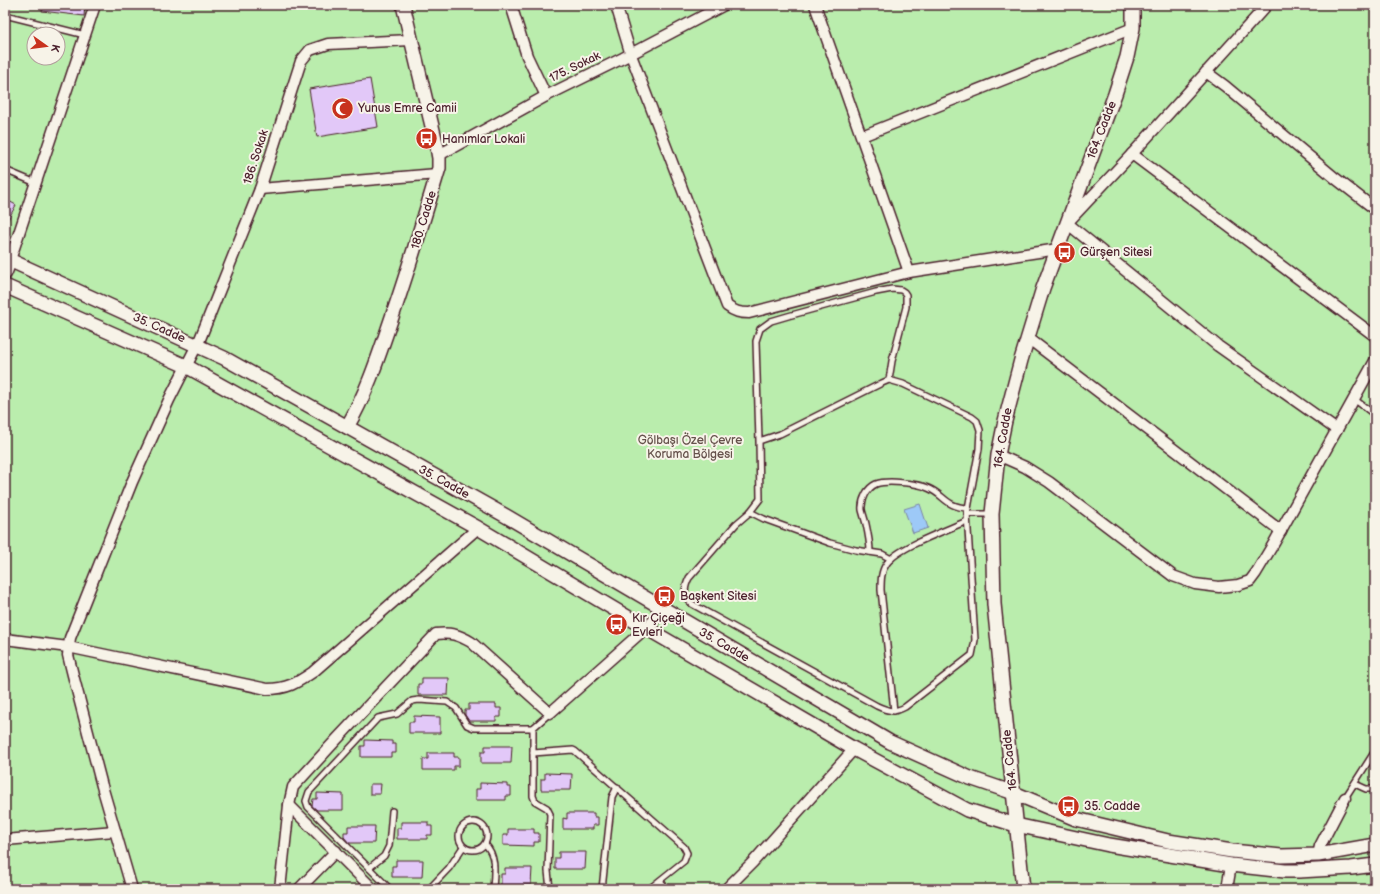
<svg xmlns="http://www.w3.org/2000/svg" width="1380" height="894" viewBox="0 0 1380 894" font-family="'Balsamiq Sans',sans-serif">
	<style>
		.green { fill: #baedad; stroke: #82866c; fill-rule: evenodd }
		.water { fill: #9dc9f7; stroke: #7c85a5 }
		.building { fill: #e2c8f8; stroke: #4a1f2b }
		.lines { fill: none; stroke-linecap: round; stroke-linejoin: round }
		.service-casing { stroke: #4a1f2b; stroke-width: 8 }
		.minor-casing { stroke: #4a1f2b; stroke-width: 13 }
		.tertiary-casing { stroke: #4a1f2b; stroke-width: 16 }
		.service { stroke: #f7f3e8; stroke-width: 5 }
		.minor { stroke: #f7f3e8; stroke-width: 10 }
		.tertiary { stroke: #f7f3e8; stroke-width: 13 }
		.labels { text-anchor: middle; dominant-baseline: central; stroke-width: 4; stroke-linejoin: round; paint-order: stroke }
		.street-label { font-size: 12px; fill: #4a1f2b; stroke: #f7f3e8 }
		.poi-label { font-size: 12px; fill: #4a1f2b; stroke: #f7f3e8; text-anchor: start }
		.park-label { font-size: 12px; fill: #66524c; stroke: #f7f3e8 }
	</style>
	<rect width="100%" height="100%" fill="#f7f3e8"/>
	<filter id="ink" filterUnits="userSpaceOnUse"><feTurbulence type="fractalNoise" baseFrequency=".025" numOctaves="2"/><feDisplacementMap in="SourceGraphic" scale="8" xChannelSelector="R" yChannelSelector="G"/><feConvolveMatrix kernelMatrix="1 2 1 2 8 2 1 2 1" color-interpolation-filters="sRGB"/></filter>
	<g filter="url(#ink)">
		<path class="green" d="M5,5H1375V889H5ZM34,34H58V58H34Z"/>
		<path class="water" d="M920,504L928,528L913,533L904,509Z"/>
		<g class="building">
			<path d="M43,5H85L84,16L42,11Z"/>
			<path d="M370,79L378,127L317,137L309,89Z"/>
			<path d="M5,199L16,205L5,225Z"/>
			<path d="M422,678H449L448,695H418V684H422Z"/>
			<path d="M469,704H496V708H501V717H496V721H469L465,715V710H469Z"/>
			<path d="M414,716L440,717V733H409V722H414Z"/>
			<path d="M365,740L392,741V744H396V753H391V757H361V746H365Z"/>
			<path d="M485,746H512L511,763H481V752H485Z"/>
			<path d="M428,753H454V757H459V766H454V770H423V759H428Z"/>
			<path d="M545,773L572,774L571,790H541V779H545Z"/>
			<path d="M480,783L507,784V787H511V796H506V800H476V789H480Z"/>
			<path d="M370,784H381L380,794H370Z"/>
			<path d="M317,793L343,794V810H317L312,806L313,799H317Z"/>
			<path d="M567,813H594V817H598V825H593V829H563V818L567,819Z"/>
			<path d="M401,822H428V826H432V835H427V839H397V828H401Z"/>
			<path d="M348,826H375L374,843H349L344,837V832H348Z"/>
			<path d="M508,829H534V833H539V842H534V846L503,845V835H508Z"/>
			<path d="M559,852H586L585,869H555V858H559Z"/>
			<path d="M396,860H423L422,877H392V866H396Z"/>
			<path d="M505,868H532L531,885H501V874H505Z"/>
		</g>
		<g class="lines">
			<defs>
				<g id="service">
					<path d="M5,15L85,35"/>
					<path d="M5,170L36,183"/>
					<path d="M1354,399L1375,415"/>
					<path d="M759,441L780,434L882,383L889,380L903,384L972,417L977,421L980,430L979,449L967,514L975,640L972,655L905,707C894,713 888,711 877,706L692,604C683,596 684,588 689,578L736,524L750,512L760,499L759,441L756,341L760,329L771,321L788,316L876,292L892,289L901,290L904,292L906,295V307L892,361L889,380"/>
					<path d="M750,512L764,519L830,543L856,550L882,554L891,559"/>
					<path d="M967,514H992"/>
					<path d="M870,552C870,543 868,533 866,524C865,520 863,514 862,510C861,500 867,488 876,484C887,480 917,483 928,488C945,495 945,507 968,508"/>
					<path d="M894,711L881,590C881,580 881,571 887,563C899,547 947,530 967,521"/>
					<path d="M533,753L573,750L575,751L684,847L687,853L684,861L649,889"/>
					<path d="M1355,784L1366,789H1375"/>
					<path d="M1345,798L1375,751"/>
					<circle cx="473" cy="836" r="14"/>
					<path d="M485,844C497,856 494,874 493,889"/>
					<path d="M369,868L384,856L389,846L392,811"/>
					<path d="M660,881L667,889"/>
					<path d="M390,889L308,807L306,801L309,792L378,718L397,714L412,701L419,700L447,702L456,708L467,725L474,728H533"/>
					<path d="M429,889L449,868L463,847"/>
					<path d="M550,889L548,871L550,814L547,808L535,801L533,796V728L550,713"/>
					<path d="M602,889L612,797L617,787"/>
				</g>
				<g id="minor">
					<path d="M511,5L527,56L546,96"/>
					<path d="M616,5L631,55L727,306C735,312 740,313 749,313L909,272L1058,249"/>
					<path d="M815,5L909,272"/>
					<path d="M1267,5L1132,154L1067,223L1218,346L1337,430"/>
					<path d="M1206,72L1225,86L1335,178L1375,209"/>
					<path d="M862,136L1133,28"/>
					<path d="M1132,154L1375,336"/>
					<path d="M439,155L546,96L623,58L724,5"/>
					<path d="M260,189L437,174"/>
					<path d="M10,260L95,5"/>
					<path d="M1028,338L1281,531"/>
					<path d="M998,455L1025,467L1049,482L1173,576L1195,584L1219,587L1238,585L1250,581L1256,573L1274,543L1375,361"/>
					<path d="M5,639L68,647L267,689C287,689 297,683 313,672L478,528"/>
					<path d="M289,805L373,889"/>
					<path d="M5,840L115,831"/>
					<path d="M1318,855L1320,846L1345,798"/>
					<path d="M132,889L102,786L73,675L68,655L70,638L132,482L169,400L200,339L260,189L301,61L310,50L328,44L411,40"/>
					<path d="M280,889L289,805L293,787L337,739L436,634C450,632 459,635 471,642L550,713L646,628L664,610"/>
					<path d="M299,889L336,851"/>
					<path d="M726,889L753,862L854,749"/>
					<path d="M1227,889L1231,865"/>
				</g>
				<g id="tertiary">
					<path d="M5,258L224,358L506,516L890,742L970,778L1014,793L1076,819L1168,841L1232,851L1281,856L1318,855L1375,845"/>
					<path d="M5,273L10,260"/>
					<path d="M5,286L186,366L478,528L646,628L854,749L967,810L1016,825L1109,845L1231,865L1285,871H1299L1351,868L1375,865"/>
					<path d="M347,427C367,393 379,355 392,317C409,268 424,218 439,168V158L437,147L403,5"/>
					<path d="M1023,889L994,604L992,514L998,455L1005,421L1021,360L1043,288L1115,94L1127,57L1133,28V5"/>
				</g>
			</defs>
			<use href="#service" class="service-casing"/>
			<use href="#minor" class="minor-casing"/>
			<use href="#tertiary" class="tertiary-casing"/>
			<use href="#service" class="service"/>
			<use href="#minor" class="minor"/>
			<use href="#tertiary" class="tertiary"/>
		</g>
	</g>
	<defs>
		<symbol id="mosque-disc" viewBox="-11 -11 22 22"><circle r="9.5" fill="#c8321e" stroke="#f7f3e8"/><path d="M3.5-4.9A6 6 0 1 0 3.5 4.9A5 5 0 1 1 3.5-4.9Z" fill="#fff"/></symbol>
		<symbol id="bus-disc" viewBox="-11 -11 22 22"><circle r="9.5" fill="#c8321e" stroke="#f7f3e8"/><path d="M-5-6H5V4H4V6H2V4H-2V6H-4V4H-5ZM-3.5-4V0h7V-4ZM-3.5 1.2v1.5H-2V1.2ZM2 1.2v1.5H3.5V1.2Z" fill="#fff"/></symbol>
	</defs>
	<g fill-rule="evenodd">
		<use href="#mosque-disc" x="330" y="96" width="25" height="25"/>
		<use href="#bus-disc" x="414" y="126" width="25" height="25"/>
		<use href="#bus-disc" x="1052" y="240" width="25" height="25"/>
		<use href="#bus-disc" x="652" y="584" width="25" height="25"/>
		<use href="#bus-disc" x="604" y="612" width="25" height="25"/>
		<use href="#bus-disc" x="1056" y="794" width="25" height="25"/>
	</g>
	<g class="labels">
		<g class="street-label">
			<text transform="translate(575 67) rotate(-26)">175. Sokak</text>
			<text transform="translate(1102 130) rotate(-69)">164. Cadde</text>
			<text transform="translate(256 157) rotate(-72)">186. Sokak</text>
			<text transform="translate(424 220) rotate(-73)">180. Cadde</text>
			<text transform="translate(159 328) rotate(24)">35. Cadde</text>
			<text transform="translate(1003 438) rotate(-80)">164. Cadde</text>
			<text transform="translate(444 482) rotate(29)">35. Cadde</text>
			<text transform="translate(724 645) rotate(30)">35. Cadde</text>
			<text transform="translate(1010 760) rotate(-96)">164. Cadde</text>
		</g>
		<g class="poi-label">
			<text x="358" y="108">Yunus Emre Camii</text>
			<text x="442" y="139">Hanımlar Lokali</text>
			<text x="1080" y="252">Gürşen Sitesi</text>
			<text x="680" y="596">Başkent Sitesi</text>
			<text x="632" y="618">Kır Çiçeği<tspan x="632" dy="14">Evleri</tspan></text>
			<text x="1084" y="806">35. Cadde</text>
		</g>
		<g class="park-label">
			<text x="690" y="440">Gölbaşı Özel Çevre<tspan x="690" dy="14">Koruma Bölgesi</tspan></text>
		</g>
	</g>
	<rect width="1380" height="894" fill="none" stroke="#f7f3e8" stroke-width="20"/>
	<rect x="10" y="10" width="1360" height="874" fill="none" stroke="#4a1f2b" stroke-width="1.5" filter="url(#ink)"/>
	<g transform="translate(46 46) rotate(104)"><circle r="19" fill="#f7f3e8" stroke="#b29e9c"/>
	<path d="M0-3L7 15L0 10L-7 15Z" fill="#c8321e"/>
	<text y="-6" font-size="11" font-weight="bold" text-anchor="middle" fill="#4a1f2b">K</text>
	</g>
</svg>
